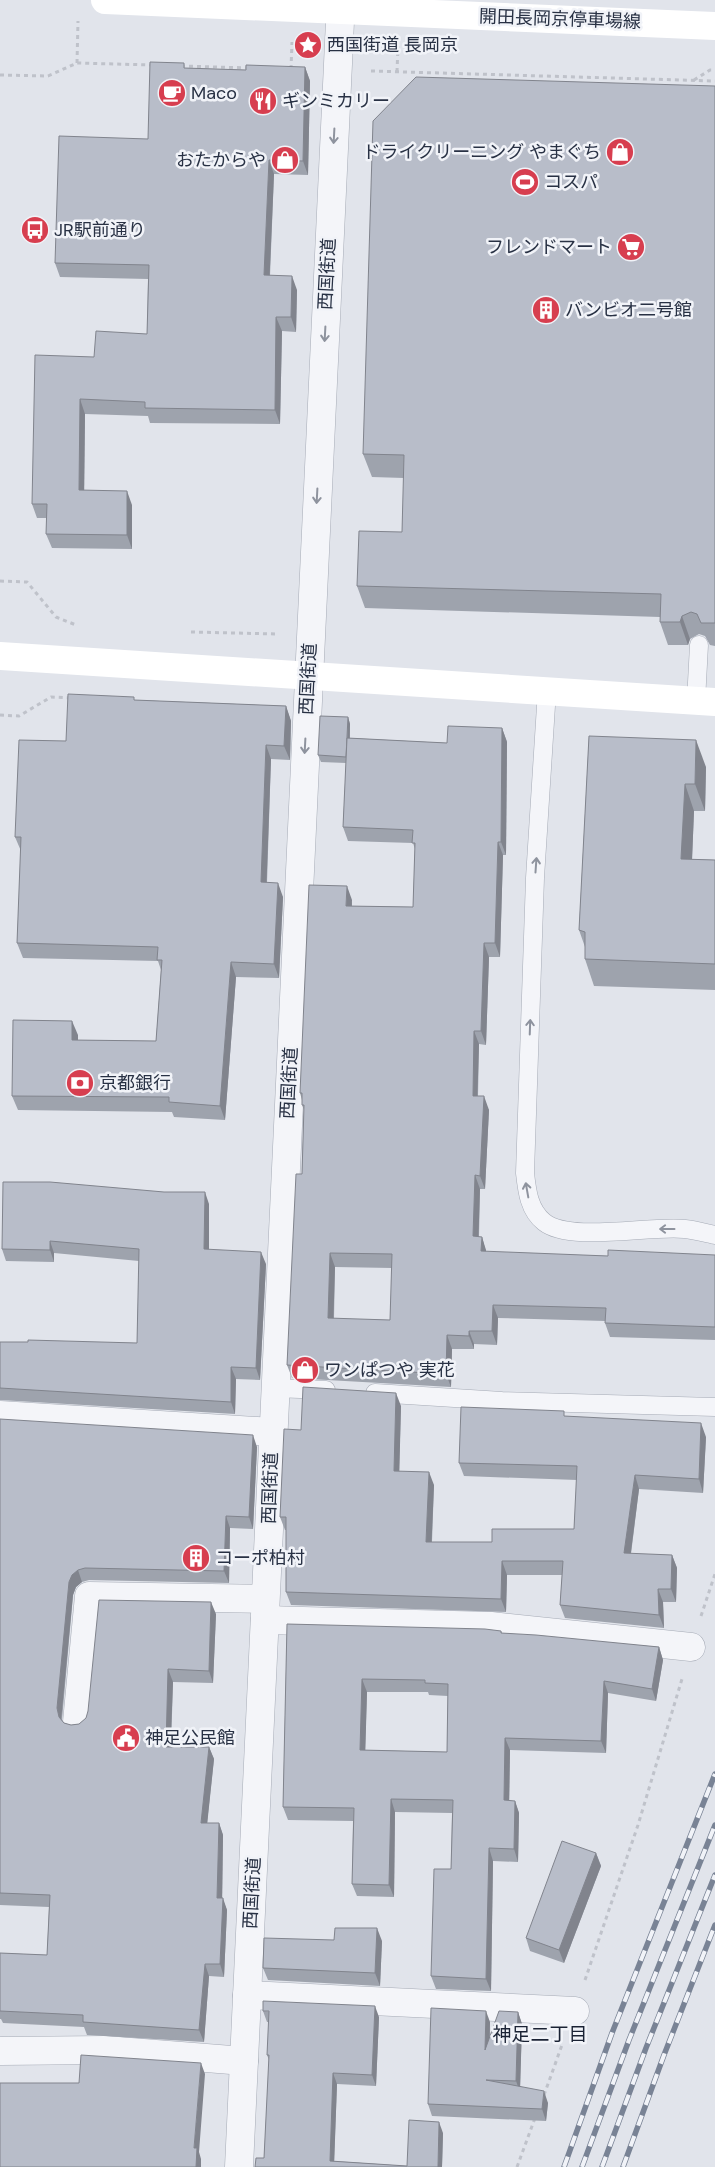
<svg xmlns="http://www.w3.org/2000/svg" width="715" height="2167" viewBox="0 0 715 2167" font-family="'DM Sans','Noto Sans JP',sans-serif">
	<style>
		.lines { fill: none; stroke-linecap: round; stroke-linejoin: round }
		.lane-casing { stroke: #a6abb6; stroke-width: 19 }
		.street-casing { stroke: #a6abb6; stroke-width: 29 }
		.path { stroke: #bfc2ca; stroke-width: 3; stroke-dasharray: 4 4; stroke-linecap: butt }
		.lane { stroke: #f4f5f9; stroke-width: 18 }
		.street { stroke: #f4f5f9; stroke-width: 28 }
		.secondary { stroke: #fff; stroke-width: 28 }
		.rail-casing { stroke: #798395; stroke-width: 5.5 }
		.rail { stroke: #f1f3f8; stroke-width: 4; stroke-dasharray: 11; stroke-linecap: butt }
		.wall { fill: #9ea3ad; fill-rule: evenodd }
		.shaded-wall { fill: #81848d }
		.building { fill: #b8bdc9; stroke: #81848d; fill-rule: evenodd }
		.oneway { stroke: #8e939e }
		.labels { text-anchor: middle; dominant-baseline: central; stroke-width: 5; stroke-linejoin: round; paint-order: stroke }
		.street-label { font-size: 18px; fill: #283144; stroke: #f1f3f8 }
		.poi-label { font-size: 18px; fill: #283144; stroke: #f1f3f8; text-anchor: start }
		.neighbourhood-label { font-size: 19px; fill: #1a2234; stroke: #f1f3f8 }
	</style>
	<rect width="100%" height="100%" fill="#e1e4eb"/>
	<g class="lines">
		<defs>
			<g id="lane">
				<path d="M547,690L535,878L525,1173C527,1191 529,1210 544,1222C570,1243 650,1225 685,1229C695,1230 705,1233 715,1235"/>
				<path d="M696,701L699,645"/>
				<path d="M274,1388L326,1390"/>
				<path d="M375,1393L502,1401L715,1407"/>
			</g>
			<g id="street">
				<path d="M0,1415L272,1432"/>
				<path d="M265,1620L491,1626L691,1647"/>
				<path d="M77,1722L89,1596L265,1599"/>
				<path d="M247,1995L575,2011"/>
				<path d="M0,2051L105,2050L244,2061"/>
				<path d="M239,2167L341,0"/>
			</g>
		</defs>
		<use href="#lane" class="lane-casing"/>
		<use href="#street" class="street-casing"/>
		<g class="path">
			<path d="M77,63L78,21"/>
			<path d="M181,66L250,68"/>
			<path d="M291,69L292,42"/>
			<path d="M371,71L715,81"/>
			<path d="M397,72L398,46"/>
			<path d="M0,75L48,76L77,63L152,65"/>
			<path d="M694,80L710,70H715"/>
			<path d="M0,581L27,582L56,617L76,625"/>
			<path d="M191,632L277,634"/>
			<path d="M0,715L19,716L51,697L72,698"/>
			<path d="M701,1616L715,1574"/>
			<path d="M585,1980L638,1825L682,1679"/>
			<path d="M544,2095L562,2045"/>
			<path d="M517,2167L535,2118"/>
		</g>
		<use href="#lane" class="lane"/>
		<use href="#street" class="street"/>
		<g class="secondary">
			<path d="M105,0L715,26"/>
			<path d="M0,656L715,702"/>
		</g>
		<defs>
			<g id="rail">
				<path d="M564,2167L612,2033L715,1774"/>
				<path d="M582,2167L629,2040L715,1825"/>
				<path d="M602,2167L646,2048L715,1875"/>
				<path d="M623,2167L664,2055L715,1925"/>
			</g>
		</defs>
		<use href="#rail" class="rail-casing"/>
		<use href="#rail" class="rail"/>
	</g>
	<g class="wall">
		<path d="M305,67L310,81L308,175L274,174L270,276L297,290L296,332L282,331L280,424L150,423L148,416L85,414L84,491L132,505V549L52,548L46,534L47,518H37L32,504L94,357L147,334L148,279L60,277L55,263L148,139L185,68L246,70Z"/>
		<path d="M715,86V646L710,645L705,636L699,634L690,639L688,645H668L660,622V617L365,608L357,586L402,532L404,478L372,477L363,454Z"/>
		<path d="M135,700L286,706L291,721L290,760L271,759L267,883L283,897L279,978L236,977L225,1120L174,1117L172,1112L18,1110L12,1096L78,1035V1040L156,1041L161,970L158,961L23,958L17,943L21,851L15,837L66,741Z"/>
		<path d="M348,717L350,724V738L447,743L502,728L507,742L506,855H503L500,957H489L486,1045L479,1044L478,1096L489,1110L485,1189H480L479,1237H482L486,1252L608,1256L715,1255V1340L610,1337L605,1323V1321L498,1318L497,1345L474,1344V1349H452L451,1387L292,1378L287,1365L302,1174L304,1110L302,1105V1100L300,1093L352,900V906L413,907L415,849L413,843L348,841L343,827L346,763L321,762L318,755ZM335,1267L392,1268L390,1320L334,1319Z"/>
		<path d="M589,736L706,767L705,811H694L692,859L715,860V990L594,986L585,959V947L579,930Z"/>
		<path d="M209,1204V1250L266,1264L260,1380L236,1379L235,1414L0,1400V1342L137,1343L139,1261L54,1253V1262L6,1261L2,1249Z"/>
		<path d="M401,1406L399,1471L434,1485L432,1542H492L574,1529L577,1480L464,1476L459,1463L566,1416L706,1437L703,1493L639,1489L631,1554L672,1555L677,1568L676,1602H663L664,1628L565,1618L560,1605L562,1575H507L506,1612L291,1605L286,1592V1530H285L280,1517L301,1430Z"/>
		<path d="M0,1419L257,1447L253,1529L230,1528L229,1583L89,1580L82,1582L76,1587L73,1595L62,1720L64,1723L71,1725L79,1724L216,1614L213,1683L173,1682L171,1747H209L214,1759L207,1823H219L223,1835L222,1898L227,1910L224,1977L209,1976L204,2042L87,2035L84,2027L3,2023L1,2019H0V1953L47,1955L49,1907L0,1905Z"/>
		<path d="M287,1624L501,1631L502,1633L659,1647L663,1660L656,1701L608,1693L606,1753L510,1750L509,1801H515L519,1813L518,1862L493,1861L491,1991L436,1989L431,1976L451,1869L452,1813L395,1812L394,1897L357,1896L352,1884L353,1821L288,1820L283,1807ZM367,1692H428L429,1695L448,1696L447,1752L365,1750Z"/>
		<path d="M596,1853L601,1866L564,1963L530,1951L526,1938Z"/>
		<path d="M334,1940L382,1941L380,1986L268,1980L263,1968Z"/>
		<path d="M263,2011L379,2017L376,2086L337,2084L334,2161L407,2166L443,2133L442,2167H255L264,2158L269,2060L267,2055L269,2022H267Z"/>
		<path d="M518,2012L522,2024L520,2086L548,2103L546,2121L432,2116L428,2104L490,2022V2037Z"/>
	</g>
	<g class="shaded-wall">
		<path d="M305,67L310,81L308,175L303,161Z"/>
		<path d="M269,160L274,174L269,290L264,275Z"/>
		<path d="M292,276L297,290L296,332L291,317Z"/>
		<path d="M276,317L282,331L280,424L275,410Z"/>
		<path d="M80,399L85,414L84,505L79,490Z"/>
		<path d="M127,491L132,505V549L127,535Z"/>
		<path d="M682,616L690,639L688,645L680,622Z"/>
		<path d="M286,706L291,721L290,760L284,746Z"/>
		<path d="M348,717L350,724L349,764L347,757Z"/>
		<path d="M502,728L507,742L506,855L501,842Z"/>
		<path d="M696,740L706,767L705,811L695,784Z"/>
		<path d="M266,745L271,759L266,897L261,882Z"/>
		<path d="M685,784L694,811L691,885L681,859Z"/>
		<path d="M498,842L503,855L500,957L495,943Z"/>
		<path d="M278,883L283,897L279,978L274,964Z"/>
		<path d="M347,886L352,900L351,920L346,906Z"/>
		<path d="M484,943L489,957L486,1045L481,1031Z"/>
		<path d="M231,962L236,977L225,1120L220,1106Z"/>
		<path d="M72,1021L78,1035V1054L72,1040Z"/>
		<path d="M474,1031L479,1044L477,1109L473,1096Z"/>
		<path d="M484,1096L489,1110L485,1189L480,1176Z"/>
		<path d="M475,1175L480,1189L478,1250L473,1236Z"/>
		<path d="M205,1192L209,1204V1261L204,1249Z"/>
		<path d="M482,1237L486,1250V1265L481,1251Z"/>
		<path d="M50,1241L54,1253V1262L50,1250Z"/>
		<path d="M261,1252L266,1264L260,1380L256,1368Z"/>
		<path d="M330,1253L335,1267L333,1332L328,1318Z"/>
		<path d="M493,1305L498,1318L497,1345L492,1331Z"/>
		<path d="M469,1331L474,1344V1349L469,1336Z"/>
		<path d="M447,1335L452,1349L451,1387L446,1374Z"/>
		<path d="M231,1367L236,1379L235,1414L231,1402Z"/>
		<path d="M396,1393L401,1406L399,1484L394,1471Z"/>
		<path d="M701,1423L706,1437L703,1493L699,1479Z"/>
		<path d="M253,1435L257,1447L253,1529L249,1517Z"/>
		<path d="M429,1472L434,1485L431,1555L426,1542Z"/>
		<path d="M635,1475L639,1489L629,1567L624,1553Z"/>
		<path d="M226,1516L230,1528L229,1583L224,1571Z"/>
		<path d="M672,1555L677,1568L676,1602L671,1589Z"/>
		<path d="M502,1561L507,1575L506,1612L501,1599Z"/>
		<path d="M78,1570L82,1582L76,1587L73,1595L61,1721L59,1717L57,1708L69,1582L72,1575Z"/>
		<path d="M658,1589L663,1602L664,1628L659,1615Z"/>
		<path d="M211,1602L216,1614L213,1683L209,1671Z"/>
		<path d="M659,1647L663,1660L656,1701L652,1689Z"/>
		<path d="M168,1669L173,1682L170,1759L166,1747Z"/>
		<path d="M362,1679L367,1692L365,1762L360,1750Z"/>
		<path d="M604,1681L608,1693L606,1753L601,1741Z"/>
		<path d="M505,1738L510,1750L509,1813L504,1800Z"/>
		<path d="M209,1747L214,1759L206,1835L201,1823Z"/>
		<path d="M391,1799L395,1812L394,1897L389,1885Z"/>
		<path d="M515,1801L519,1813L518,1862L514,1849Z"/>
		<path d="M219,1823L223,1835L222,1910L217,1898Z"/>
		<path d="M489,1848L493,1861L491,1991L486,1979Z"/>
		<path d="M596,1853L601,1866L564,1963L559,1950Z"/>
		<path d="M223,1898L227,1910L224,1977L220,1964Z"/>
		<path d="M377,1928L382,1941L380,1986L375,1973Z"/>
		<path d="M205,1964L209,1976L204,2042L199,2030Z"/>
		<path d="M375,2006L379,2017L376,2086L372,2075Z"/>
		<path d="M486,2011L490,2022L489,2061L485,2050Z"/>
		<path d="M518,2012L522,2024L520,2092L516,2081Z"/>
		<path d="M201,2063L205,2074L199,2152L201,2159V2167H196L194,2148Z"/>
		<path d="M333,2073L337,2084L334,2167L330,2161Z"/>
		<path d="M544,2091L548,2103L546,2121L542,2109Z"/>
		<path d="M439,2122L443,2133L442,2167H438Z"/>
	</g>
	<g class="building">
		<path d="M150,62L184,63V68L246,70V65L305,67L303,161L269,160L264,275L292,276L291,317H276L275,410L145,408V402L80,399L79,490L127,491V535L46,534L47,504H32L35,355L94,357L96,331L147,334L149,265L55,263L59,136L148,139Z"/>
		<path d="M416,77L715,86V623H701L697,614L691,612L682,616L680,622H660L661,594L357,586L359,531L402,532L404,455L363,454L373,121Z"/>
		<path d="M68,694L134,697V700L286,706L284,746L266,745L261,882L278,883L274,964L231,962L220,1106L169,1102V1097L12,1096L13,1020L72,1021V1040L156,1041L162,960H157L158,947L17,943L21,837H15L19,740L66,741Z"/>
		<path d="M320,716L348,717L346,757L318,755Z"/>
		<path d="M448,726L502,728L501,842H498L495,943H484L481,1031H474L473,1096H484L480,1176L475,1175L473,1236L482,1237L481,1251L608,1256V1250L715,1255V1327L605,1323L606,1308L493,1305L492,1331H469V1336L447,1335L446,1374L287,1365L296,1174H302L304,1105H302V1093H300L309,885L347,886L346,906L413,907L415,843H412L413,830L343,827L347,738L447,743ZM330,1253L392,1254L390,1320L328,1318Z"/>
		<path d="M589,736L696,740L695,784H685L681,859L715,860V964L585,959V932L579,930Z"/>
		<path d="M3,1182H50L164,1192H205L204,1249L261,1252L256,1368L231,1367V1402L0,1388V1342H28V1340L137,1343L139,1249L50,1241V1250L2,1249Z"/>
		<path d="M303,1387L396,1393L394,1471L429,1472L426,1542H492V1529H574L577,1466L459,1463L461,1407L564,1411V1416L701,1423L699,1479L635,1475L624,1553L672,1555L671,1589H658L659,1615L560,1605L563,1561H502L501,1599L286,1592V1517H280L284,1429L301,1430Z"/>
		<path d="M0,1419L253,1435L249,1517L226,1516L224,1571L85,1568L78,1570L72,1575L69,1582L57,1708L59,1717L64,1723L71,1725L79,1724L86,1718L88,1711L99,1600L211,1602L209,1671L168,1669L166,1747H209L201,1823H219L217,1898H223L220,1964H205L199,2030L83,2022V2015L0,2011V1953L47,1955L50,1895L0,1893Z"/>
		<path d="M287,1624L485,1629L501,1631V1633L536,1635L659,1647L652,1689L604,1681L601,1741L505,1738L504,1800L515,1801L514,1849L489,1848L486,1979L431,1976L434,1869H451L453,1800L391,1799L389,1885L352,1884L354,1808L283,1807ZM362,1679L425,1680V1683L448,1684L447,1752L360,1750Z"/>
		<path d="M562,1841L596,1853L559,1950L526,1938Z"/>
		<path d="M335,1928H377L375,1973L263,1968L264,1938L334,1940Z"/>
		<path d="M263,2001L375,2006L372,2075L333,2073L330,2161L407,2166L409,2120L439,2122L438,2167H255L256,2158H264L269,2055H267L269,2011H263Z"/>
		<path d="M431,2008L486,2011L485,2050L499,2011L518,2012L516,2081L486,2080L544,2091L542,2109L428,2104Z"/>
		<path d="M81,2055L201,2063L194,2148H197L196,2167H0V2083H79Z"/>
	</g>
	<defs><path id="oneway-shaft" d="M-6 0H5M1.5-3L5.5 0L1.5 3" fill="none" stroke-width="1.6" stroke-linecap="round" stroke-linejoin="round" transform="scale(1.25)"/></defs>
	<g class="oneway">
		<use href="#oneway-shaft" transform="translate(334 136) rotate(93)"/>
		<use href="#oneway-shaft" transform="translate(325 334) rotate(93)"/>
		<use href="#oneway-shaft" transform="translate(317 496) rotate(93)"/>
		<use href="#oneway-shaft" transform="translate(305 746) rotate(93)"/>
		<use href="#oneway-shaft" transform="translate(536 865) rotate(-86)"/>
		<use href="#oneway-shaft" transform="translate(530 1027) rotate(-88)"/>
		<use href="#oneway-shaft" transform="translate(527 1190) rotate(-100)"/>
		<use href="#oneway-shaft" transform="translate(667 1229) rotate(180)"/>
	</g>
	<defs>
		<symbol id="sight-disc" viewBox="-11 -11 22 22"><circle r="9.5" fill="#d73e4f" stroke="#f1f3f8"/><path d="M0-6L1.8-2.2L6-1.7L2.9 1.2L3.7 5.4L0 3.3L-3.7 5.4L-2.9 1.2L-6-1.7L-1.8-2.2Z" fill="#fff"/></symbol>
		<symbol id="cafe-disc" viewBox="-11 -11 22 22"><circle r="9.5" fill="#d73e4f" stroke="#f1f3f8"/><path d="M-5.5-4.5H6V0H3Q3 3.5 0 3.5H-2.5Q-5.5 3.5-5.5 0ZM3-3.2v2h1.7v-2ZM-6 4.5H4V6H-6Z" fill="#fff"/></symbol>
		<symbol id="restaurant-disc" viewBox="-11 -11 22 22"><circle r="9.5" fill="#d73e4f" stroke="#f1f3f8"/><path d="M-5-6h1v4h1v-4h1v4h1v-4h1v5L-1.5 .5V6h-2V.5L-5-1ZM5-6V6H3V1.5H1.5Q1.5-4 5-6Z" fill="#fff"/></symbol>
		<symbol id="shop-disc" viewBox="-11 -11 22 22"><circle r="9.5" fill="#d73e4f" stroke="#f1f3f8"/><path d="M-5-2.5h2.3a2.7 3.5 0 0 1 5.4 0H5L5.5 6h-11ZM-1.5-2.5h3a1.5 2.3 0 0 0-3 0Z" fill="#fff"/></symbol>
		<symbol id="stadium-disc" viewBox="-11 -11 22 22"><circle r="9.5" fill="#d73e4f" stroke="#f1f3f8"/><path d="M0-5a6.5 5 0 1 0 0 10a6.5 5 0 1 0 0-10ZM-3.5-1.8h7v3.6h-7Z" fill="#fff"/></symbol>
		<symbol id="bus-disc" viewBox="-11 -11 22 22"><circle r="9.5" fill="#d73e4f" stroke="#f1f3f8"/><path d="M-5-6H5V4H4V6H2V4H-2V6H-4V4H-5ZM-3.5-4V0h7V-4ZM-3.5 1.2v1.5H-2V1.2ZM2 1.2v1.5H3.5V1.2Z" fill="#fff"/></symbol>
		<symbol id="supermarket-disc" viewBox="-11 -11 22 22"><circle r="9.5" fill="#d73e4f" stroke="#f1f3f8"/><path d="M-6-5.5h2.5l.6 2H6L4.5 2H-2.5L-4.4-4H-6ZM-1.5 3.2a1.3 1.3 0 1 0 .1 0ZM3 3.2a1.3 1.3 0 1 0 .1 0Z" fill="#fff"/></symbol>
		<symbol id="building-disc" viewBox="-11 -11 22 22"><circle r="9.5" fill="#d73e4f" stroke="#f1f3f8"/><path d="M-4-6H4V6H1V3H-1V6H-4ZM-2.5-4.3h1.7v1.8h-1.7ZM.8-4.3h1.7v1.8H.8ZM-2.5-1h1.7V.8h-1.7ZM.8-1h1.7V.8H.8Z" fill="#fff"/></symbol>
		<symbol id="bank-disc" viewBox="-11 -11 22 22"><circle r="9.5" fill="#d73e4f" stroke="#f1f3f8"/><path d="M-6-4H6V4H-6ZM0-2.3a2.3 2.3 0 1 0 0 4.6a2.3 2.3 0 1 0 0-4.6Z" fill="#fff"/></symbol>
		<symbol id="civic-disc" viewBox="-11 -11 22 22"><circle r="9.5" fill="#d73e4f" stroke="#f1f3f8"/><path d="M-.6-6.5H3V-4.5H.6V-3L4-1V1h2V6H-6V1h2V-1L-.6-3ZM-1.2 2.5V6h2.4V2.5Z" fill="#fff"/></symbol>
	</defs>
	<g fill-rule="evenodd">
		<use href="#sight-disc" x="292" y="29" width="32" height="32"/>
		<use href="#cafe-disc" x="156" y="77" width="32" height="32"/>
		<use href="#restaurant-disc" x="247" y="85" width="32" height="32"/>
		<use href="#shop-disc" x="604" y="136" width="32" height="32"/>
		<use href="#shop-disc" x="269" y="144" width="32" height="32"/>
		<use href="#stadium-disc" x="509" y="166" width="32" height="32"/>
		<use href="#bus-disc" x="19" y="214" width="32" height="32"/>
		<use href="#supermarket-disc" x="615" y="231" width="32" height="32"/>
		<use href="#building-disc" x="530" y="294" width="32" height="32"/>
		<use href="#bank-disc" x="64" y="1067" width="32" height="32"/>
		<use href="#shop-disc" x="289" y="1354" width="32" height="32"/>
		<use href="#building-disc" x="180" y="1542" width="32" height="32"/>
		<use href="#civic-disc" x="110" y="1722" width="32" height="32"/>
	</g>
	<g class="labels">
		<g class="street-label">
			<text transform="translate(560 19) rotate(2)">開田長岡京停車場線</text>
			<text transform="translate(327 274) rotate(-87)">西国街道</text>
			<text transform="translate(308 679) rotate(-87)">西国街道</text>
			<text transform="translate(289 1083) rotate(-87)">西国街道</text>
			<text transform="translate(270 1488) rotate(-88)">西国街道</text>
			<text transform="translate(252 1893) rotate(-87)">西国街道</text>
		</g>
		<g class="poi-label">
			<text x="327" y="45">西国街道 長岡京</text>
			<text x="191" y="93">Maco</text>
			<text x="282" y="101">ギンミカリー</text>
			<text x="601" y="152" text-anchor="end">ドライクリーニング やまぐち</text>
			<text x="266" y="160" text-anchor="end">おたからや</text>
			<text x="544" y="182">コスパ</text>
			<text x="54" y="230">JR駅前通り</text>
			<text x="612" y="247" text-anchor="end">フレンドマート</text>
			<text x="565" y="310">バンビオ二号館</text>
			<text x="99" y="1083">京都銀行</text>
			<text x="324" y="1370">ワンぱつや 実花</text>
			<text x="215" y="1558">コーポ柏村</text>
			<text x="145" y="1738">神足公民館</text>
		</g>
		<g class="neighbourhood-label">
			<text x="540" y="2034">神足二丁目</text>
		</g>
	</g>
</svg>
